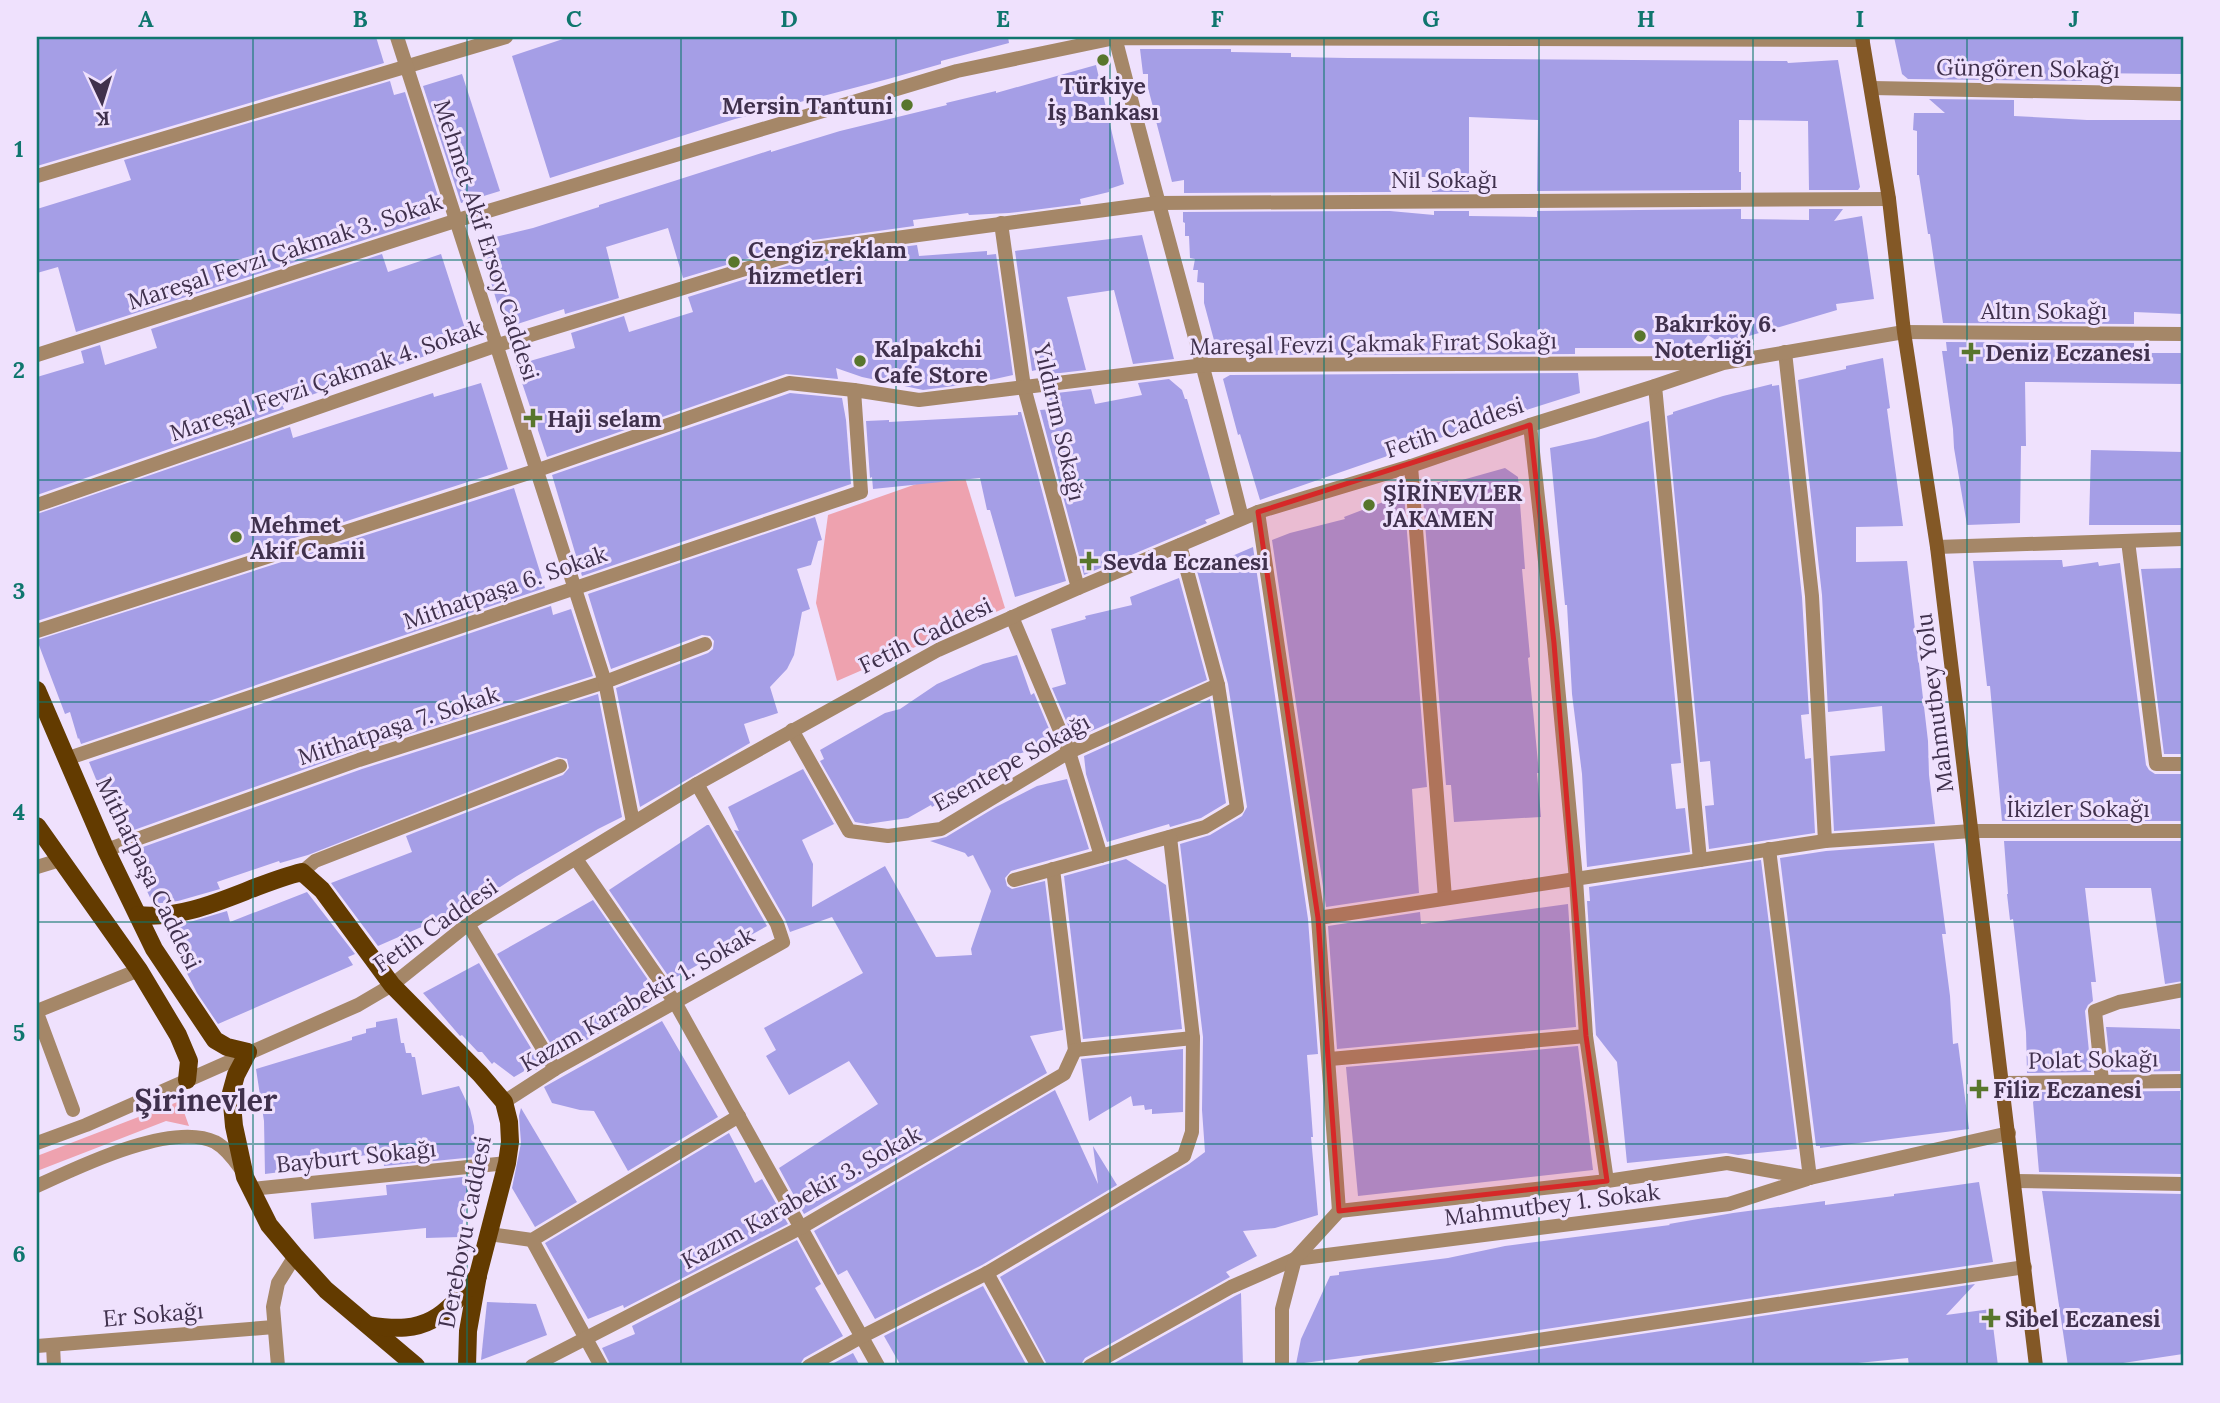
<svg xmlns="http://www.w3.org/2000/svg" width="2220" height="1403" viewBox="0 0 2220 1403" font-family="Lora,serif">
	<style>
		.green { fill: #eea2af }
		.building { fill: #a59ee6 }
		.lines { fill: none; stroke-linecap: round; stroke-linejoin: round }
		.pedestrian { stroke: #a58768; stroke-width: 14 }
		.minor { stroke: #a58768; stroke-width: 14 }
		.tertiary { stroke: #a58768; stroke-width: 14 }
		.secondary { stroke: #835826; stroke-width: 14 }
		.primary { stroke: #633b00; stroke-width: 18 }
		.marked { fill: #d62828; fill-opacity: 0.2; stroke: #d62828; stroke-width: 5; stroke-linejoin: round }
		.grid { fill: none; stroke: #0f766e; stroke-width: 2; stroke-opacity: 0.55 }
		.poi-dot { fill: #58762c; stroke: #efe1fd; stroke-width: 2.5 }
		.labels { text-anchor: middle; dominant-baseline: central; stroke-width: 6; stroke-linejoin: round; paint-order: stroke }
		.street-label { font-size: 23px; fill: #40314d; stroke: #efe1fd }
		.poi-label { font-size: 23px; font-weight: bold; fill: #40314d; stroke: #efe1fd; text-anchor: start }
		.district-label { font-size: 30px; font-weight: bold; fill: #40314d; stroke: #efe1fd }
		.neatline { fill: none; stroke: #0f766e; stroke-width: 2.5 }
		.grid-label { font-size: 23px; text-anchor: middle; font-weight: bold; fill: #0f766e }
	</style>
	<rect width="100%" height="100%" fill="#efe1fd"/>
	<g class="green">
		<path d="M962,468L1005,608L837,681L816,603L828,515Z"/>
		<path d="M180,1101L189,1126L166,1121L37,1171V1156Z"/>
	</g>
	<g class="building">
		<path d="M37,37H376L384,63L37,166Z"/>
		<path d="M569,37H1008L1009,43L941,61V64L888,79L735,119L550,178L512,56Z"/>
		<path d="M1894,37H2183V74L2082,73V81L1908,79L1902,74Z"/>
		<path d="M1140,49H1231V52L1291,53V57L1348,58L1787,61L1788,63L1838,60L1860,187L1858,190H1809L1808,121L1739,120V172H1741V190L1537,191L1538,120L1469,117V192H1432L1431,177H1392L1391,192L1184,193V180L1172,182L1156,121V107H1153L1148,88V74H1143Z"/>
		<path d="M1096,65L1124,184L1109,189V192L1080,199L1081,204L1009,213L969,215L968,213L913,220L914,226L806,241L683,278L668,228L606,247L619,298L565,314L564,309L505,328L478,241L533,228L599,207V205L771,150V152L840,131L947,105L946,103L996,91V93Z"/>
		<path d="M462,74L500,191L461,203L423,86Z"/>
		<path d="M390,81L394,95L405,92L442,209L429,213L430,219L76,332L58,267L37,273V209L131,180L124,160Z"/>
		<path d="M1929,99L2014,100V116L2087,120H2183V314L2134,312V324L1943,323L1930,234H1928L1919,175H1917V131L1913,130L1914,113H1945Z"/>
		<path d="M1741,209V219L1809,220V209H1843L1834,221L1862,216L1874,299L1836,304L1837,310L1722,344L1708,335L1698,348H1575V354L1255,355L1267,346L1215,344L1204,303V283L1197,282L1198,270H1193L1195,259L1190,258L1189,236H1185V223L1183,222V212L1390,211L1434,215V211H1469V216L1537,217V211Z"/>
		<path d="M1142,235L1174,359L1133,364L1114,290L1067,297L1086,370L1043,375L1041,369L1032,371L1015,251Z"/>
		<path d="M917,245L919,256L987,251V255L996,254L1013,375L977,383L923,390L862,377L836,368L838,379L786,374L547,457L516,365L575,348L571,333L624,316L629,332L693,312L688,297L809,259Z"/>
		<path d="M382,254L388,272L441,254L469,341L282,405L284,409L37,495V377L84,363L81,351L100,345L105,365L157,348L151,329Z"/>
		<path d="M1946,342L2134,343V353H2183V384L2025,382L2026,446H2021L2020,523L1967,525L1954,448L1953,429L1942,351H1947Z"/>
		<path d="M1883,358L1890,408L1887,409L1903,526L1856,527V562L1907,561L1928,741L1929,775L1935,824L1834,831L1830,756L1885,751L1882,706L1828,712L1822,595L1798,380L1846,369V366Z"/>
		<path d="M1578,373L1580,393L1460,431L1260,500L1240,434L1238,435L1223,379L1230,375Z"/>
		<path d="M1169,379L1182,390L1185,399H1187L1220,514L1205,520L1207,523L1084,575L1040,410L1052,409L1048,394L1091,389L1095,404L1142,395L1138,383Z"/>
		<path d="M481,383L508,469L37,621V514L290,427L293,438L433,393L434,397Z"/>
		<path d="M1772,384V386L1779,385L1802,597L1809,714L1801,715L1805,759L1811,758L1815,833L1709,849L1705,806L1714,805L1710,761L1700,762L1667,416L1673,414V412L1723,396Z"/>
		<path d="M790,393L842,398L846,420L851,484L582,576L552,475Z"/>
		<path d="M1018,412H1021L1066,581L1015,597L990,510H987L980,478L873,489L872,477L870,478L866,421L889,420V422L1018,415Z"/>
		<path d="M1649,421L1681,763L1671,764L1676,809L1685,808L1690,852L1587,867L1582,774L1572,694L1567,605H1565L1550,448L1595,438Z"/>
		<path d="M2091,450L2183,452V525H2089Z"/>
		<path d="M1505,468L1518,477L1525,569H1522L1530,657L1528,658L1539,773H1537L1541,817L1454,822L1451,785H1446L1422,486L1448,480V484Z"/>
		<path d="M514,488L545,588L81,744L79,738L78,739L70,712L65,714L37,640Z"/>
		<path d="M1404,494L1427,787L1412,789L1419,893L1326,907L1272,540L1290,533L1345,519L1344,517Z"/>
		<path d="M815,517L822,540L818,541L811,565L797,569L810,609L802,612L794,655L787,669L770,687L778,713L744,724L750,743L640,807L616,688L708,653L713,649L714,641L710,636L702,635L611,669L588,594Z"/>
		<path d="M1253,547L1308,919L1318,1054L1307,1055L1313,1137H1311L1318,1215L1275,1228L1243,1231L1257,1256L1226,1272L1230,1277L1085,1358L1080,1366H1048L1000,1277L1189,1164L1205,1152L1202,1110L1203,1037L1180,844L1210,835L1242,816L1247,807L1228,684L1197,571Z"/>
		<path d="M2062,560L2063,567L2098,562L2099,566L2120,563L2146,765L2149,770L2155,774H2183V821H2002L1990,686H1987L1973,561Z"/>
		<path d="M2183,568V754H2164L2141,569Z"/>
		<path d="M1179,578L1207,680L1080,736V735L1073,737L1052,688L1066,684L1051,629L1086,619L1085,616L1132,605L1130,597Z"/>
		<path d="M551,606L553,615L571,609L593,676L356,751L120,835L115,826L89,762Z"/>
		<path d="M1017,655L1031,695L1034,693L1055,743L1018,754L932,807L931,805L908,818L867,824L855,822L820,761L824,759L820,750L885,713L900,709L937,684L983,664Z"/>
		<path d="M598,694L622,817L598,829L517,876L474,904L378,946L331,883L412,852L406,836L563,775L569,768L567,759L557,757L308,855L280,863L279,861L217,882L220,889L178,901L153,904L129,852L362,769Z"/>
		<path d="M1210,699L1226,803L1201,818L1170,827L1169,824L1107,842L1086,774L1084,756Z"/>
		<path d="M803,769L834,824L802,840L813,864L812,907L885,866L936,957L972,955L971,949L991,891L973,855L968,857L965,853L930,841L946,837L996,807L1037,786L1067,779L1089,849L1011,871L1005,878L1007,886L1012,889L1045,881L1063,1030L1030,1036L1047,1073L804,1214L779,1168L878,1104L849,1061L789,1095L766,1056L776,1050L764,1028L863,973L832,917L790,932L785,919L734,830L739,831L728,807Z"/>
		<path d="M707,825H709L767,926L671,980L609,890Z"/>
		<path d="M2004,841H2183V981L2165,984L2151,888H2085L2096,982H2091L2093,1001L2088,1005L2085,1011L2091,1072L2027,1073L2026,1032L2013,919L2010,920L2007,894H2008Z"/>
		<path d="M1934,843L1946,934H1942L1950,996L1953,1044L1958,1043L1969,1129L1820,1148V1146H1816L1780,858L1826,851Z"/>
		<path d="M1126,859L1166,885L1182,1029L1083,1039L1064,876Z"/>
		<path d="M1761,860L1797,1149L1738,1155L1726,1153L1627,1163L1617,1062L1596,1035L1587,901H1590L1589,887Z"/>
		<path d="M307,892L355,954L348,957L353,965L218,1024L197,993L163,926L183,924L227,911L230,922Z"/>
		<path d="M593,900L655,990L648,994L652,1004L558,1056L497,954Z"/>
		<path d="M1568,904L1576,1027L1337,1049L1328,926L1420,912L1421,924Z"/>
		<path d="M479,963L542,1066L536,1070L533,1066L514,1077L494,1062L492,1064L482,1052H478L462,1035L460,1036L423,993Z"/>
		<path d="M397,1018L401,1043H404L406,1053H411L412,1057H415L422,1095L459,1086L470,1109L474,1126L475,1157L384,1166L383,1153L320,1161V1167L265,1174L264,1121L256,1069L352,1040V1037L366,1033V1029L376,1027V1022Z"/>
		<path d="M662,1021L718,1117L628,1171L594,1111L580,1110L552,1103L544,1087Z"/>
		<path d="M2106,1027L2180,1029V1071L2111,1072Z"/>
		<path d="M1578,1046L1593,1170L1358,1196L1346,1067Z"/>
		<path d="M1183,1049V1112L1152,1114V1109L1145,1110L1144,1105L1133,1106L1131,1096L1089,1121L1081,1059Z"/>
		<path d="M1055,1090L1098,1184L1093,1146L1117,1185L982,1265L875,1319L847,1270L838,1275L814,1231Z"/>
		<path d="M2180,1091V1100H2183V1174L2039,1172L2033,1102L2042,1092Z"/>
		<path d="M521,1108L577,1202L535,1227L512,1188L521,1143L519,1116Z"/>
		<path d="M729,1133L755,1183L762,1179L788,1224L624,1308L623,1305L588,1319L545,1243Z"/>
		<path d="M472,1176L460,1237L426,1238V1228L314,1239L311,1203L387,1195L386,1185Z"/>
		<path d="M1979,1182L1993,1262L1413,1349L1296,1364L1301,1339L1330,1276L1339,1275V1272L1448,1258L1505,1246L1670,1225L1669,1224L1733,1213L1825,1201V1205L1894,1196V1194Z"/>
		<path d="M2042,1191L2183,1194V1354L2103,1366H2068Z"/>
		<path d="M797,1240L821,1284L815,1288L843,1336L804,1358L799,1366H611L602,1348L635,1334L632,1326Z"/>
		<path d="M1975,1284L1946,1315L1991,1309L1998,1366H1909L1908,1358L1828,1366H1427Z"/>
		<path d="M983,1286L1027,1366H901L884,1336Z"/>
		<path d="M1241,1293L1243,1366H1109L1235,1296Z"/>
		<path d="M487,1302L536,1304L547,1335L481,1360Z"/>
		<path d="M853,1353L860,1366H828Z"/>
	</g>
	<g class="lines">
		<path class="pedestrian" d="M1115,37C1156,198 1202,357 1242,518"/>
		<g class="minor">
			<path d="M1872,88L2183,94"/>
			<path d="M37,176L506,37"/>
			<path d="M1001,223L1024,387L1078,588"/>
			<path d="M1904,332L2183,334"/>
			<path d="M1785,352L1812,596L1825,841"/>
			<path d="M37,355L458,220L957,71L1115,38L1863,40"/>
			<path d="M1655,386L1700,860"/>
			<path d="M1530,425L1554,643L1576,879L1586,1036L1607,1181"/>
			<path d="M1411,466L1445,898"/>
			<path d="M37,505L498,345L807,250L1157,203L1889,199"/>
			<path d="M1258,512L1318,918L1339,1211"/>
			<path d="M2128,541L2156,764H2183"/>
			<path d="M1937,547L2183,539"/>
			<path d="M1012,617L1069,752L1101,856"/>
			<path d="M37,631L538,470L789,383L854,390L919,400L1204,365L1718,363"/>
			<path d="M792,730L849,831L888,836L941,829L1069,752L1218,685"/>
			<path d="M66,759L861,492L854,390"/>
			<path d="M1769,849L1810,1178"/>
			<path d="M106,850L359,760L605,682L705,644"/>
			<path d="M576,859L676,1004L878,1366"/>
			<path d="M37,867L60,860"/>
			<path d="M1053,869L1075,1050L1193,1038"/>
			<path d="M302,872L315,861L560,766"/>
			<path d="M1014,880L1205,827L1237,808L1218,685L1180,545"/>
			<path d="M1318,918L1825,841L1972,831H2183"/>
			<path d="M468,924L555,1069"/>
			<path d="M37,1011L139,970"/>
			<path d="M37,1013L73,1110"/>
			<path d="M1330,1059L1586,1036"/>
			<path d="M2102,1081L2095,1011L2119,1002L2183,990"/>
			<path d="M2003,1083L2183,1081"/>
			<path d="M504,1102L555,1069L783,942L777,924L697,784"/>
			<path d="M2015,1181L2183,1184"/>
			<path d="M252,1189L507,1163"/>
			<path d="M489,1234L532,1240L739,1116"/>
			<path d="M532,1240L601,1366"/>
			<path d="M987,1273L1038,1366"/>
			<path d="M53,1345L54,1366"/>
			<path d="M37,1346L274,1327"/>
			<path d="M278,1366L273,1307L278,1283L295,1256"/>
			<path d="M532,1366L802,1227L1064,1074L1075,1050"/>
			<path d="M809,1366L863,1336L987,1273L1184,1156L1192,1132L1193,1038L1170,837"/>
			<path d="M1090,1366L1231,1287L1295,1259L1729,1204L1807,1179"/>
			<path d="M1282,1366V1309L1295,1259L1339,1211L1607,1181L1727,1163L1810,1178L2009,1133"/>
			<path d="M1364,1366L2025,1267"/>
		</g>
		<g class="tertiary">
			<path d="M397,37L605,682L633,822"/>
			<path d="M37,1143L86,1125L358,1005L392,985L468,924L697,784L938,650L1078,588L1258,512L1411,466L1530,425L1655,386L1723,363L1904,332"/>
			<path d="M37,1186C78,1167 172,1121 215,1142C226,1148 234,1159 241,1169"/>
		</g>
		<path class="secondary" d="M1862,37L1889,199L1904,332L1937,547L2036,1366"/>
		<g class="primary">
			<path d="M37,690L106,850L154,949L215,1040L227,1047L248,1052L236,1075L231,1093L234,1126L245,1177L269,1225L295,1256L326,1290L416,1366"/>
			<path d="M37,826L139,970L178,1035L189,1061L187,1080"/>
			<path d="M138,915C195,921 248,885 302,872L322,890L392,985L480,1074L504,1102L509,1122L510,1142L507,1163L478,1275L468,1331L467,1366"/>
			<path d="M369,1325C427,1335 442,1318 478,1276"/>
		</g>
	</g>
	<path class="marked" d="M1530,425L1554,643L1586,1036L1607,1181L1339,1211L1318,918L1258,512Z"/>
	<path class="grid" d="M253,37V1366M467,37V1366M681,37V1366M896,37V1366M1110,37V1366M1324,37V1366M1539,37V1366M1753,37V1366M1967,37V1366M37,260H2183M37,480H2183M37,702H2183M37,922H2183M37,1144H2183"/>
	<g class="poi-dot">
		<circle cx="1103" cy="60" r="7"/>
		<circle cx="907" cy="105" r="7"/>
		<circle cx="734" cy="262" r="7"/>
		<circle cx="1640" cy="336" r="7"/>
		<path d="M1967.5 341.5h7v7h7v7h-7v7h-7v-7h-7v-7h7z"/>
		<circle cx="860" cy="361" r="7"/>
		<path d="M529.5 407.5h7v7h7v7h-7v7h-7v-7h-7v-7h7z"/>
		<circle cx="1369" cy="505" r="7"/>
		<circle cx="236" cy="537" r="7"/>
		<path d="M1085.5 550.5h7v7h7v7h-7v7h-7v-7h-7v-7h7z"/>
		<path d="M1975.5 1078.5h7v7h7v7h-7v7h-7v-7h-7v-7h7z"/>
		<path d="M1987.5 1307.5h7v7h7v7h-7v7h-7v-7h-7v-7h7z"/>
	</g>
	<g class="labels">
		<g class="street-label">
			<text transform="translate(2028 68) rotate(1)">Güngören Sokağı</text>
			<text x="1444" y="179">Nil Sokağı</text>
			<text transform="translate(487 240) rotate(72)">Mehmet Akif Ersoy Caddesi</text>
			<text transform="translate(285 251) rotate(-18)">Mareşal Fevzi Çakmak 3. Sokak</text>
			<text x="2044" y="310">Altın Sokağı</text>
			<text transform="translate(1373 343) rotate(-1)">Mareşal Fevzi Çakmak Fırat Sokağı</text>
			<text transform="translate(326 380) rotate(-19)">Mareşal Fevzi Çakmak 4. Sokak</text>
			<text transform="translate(1060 422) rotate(77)">Yıldırım Sokağı</text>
			<text transform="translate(1454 427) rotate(-19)">Fetih Caddesi</text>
			<text transform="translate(505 587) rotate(-19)">Mithatpaşa 6. Sokak</text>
			<text transform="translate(925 635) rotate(-26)">Fetih Caddesi</text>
			<text transform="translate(1934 703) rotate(-97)">Mahmutbey Yolu</text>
			<text transform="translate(398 725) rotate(-18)">Mithatpaşa 7. Sokak</text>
			<text transform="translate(1011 762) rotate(-29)">Esentepe Sokağı</text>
			<text x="2078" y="808">İkizler Sokağı</text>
			<text transform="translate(149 873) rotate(64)">Mithatpaşa Caddesi</text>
			<text transform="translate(435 925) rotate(-35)">Fetih Caddesi</text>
			<text transform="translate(637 999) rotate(-30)">Kazım Karabekir 1. Sokak</text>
			<text transform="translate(2093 1059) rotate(-1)">Polat Sokağı</text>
			<text transform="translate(356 1156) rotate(-6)">Bayburt Sokağı</text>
			<text transform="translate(801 1197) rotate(-29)">Kazım Karabekir 3. Sokak</text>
			<text transform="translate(1552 1204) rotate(-7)">Mahmutbey 1. Sokak</text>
			<text transform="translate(464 1232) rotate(-79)">Dereboyu Caddesi</text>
			<text transform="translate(153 1314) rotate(-5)">Er Sokağı</text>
		</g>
		<g class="poi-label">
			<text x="1103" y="85" text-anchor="middle">Türkiye<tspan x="1103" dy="26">İş Bankası</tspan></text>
			<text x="893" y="105" text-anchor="end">Mersin Tantuni</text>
			<text x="748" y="249">Cengiz reklam<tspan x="748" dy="26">hizmetleri</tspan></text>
			<text x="1654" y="323">Bakırköy 6.<tspan x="1654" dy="26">Noterliği</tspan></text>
			<text x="874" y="348">Kalpakchi<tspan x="874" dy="26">Cafe Store</tspan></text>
			<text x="1985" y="352">Deniz Eczanesi</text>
			<text x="547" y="418">Haji selam</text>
			<text x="1383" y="492">ŞİRİNEVLER<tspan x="1383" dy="26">JAKAMEN</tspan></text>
			<text x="250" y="524">Mehmet<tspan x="250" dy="26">Akif Camii</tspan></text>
			<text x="1103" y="561">Sevda Eczanesi</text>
			<text x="1993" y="1089">Filiz Eczanesi</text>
			<text x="2005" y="1318">Sibel Eczanesi</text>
		</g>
		<g class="district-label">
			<text x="206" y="1100">Şirinevler</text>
		</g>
	</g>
	<rect width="2220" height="1403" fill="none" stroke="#efe1fd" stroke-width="77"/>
	<g transform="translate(102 102) rotate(176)" stroke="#efe1fd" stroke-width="5" paint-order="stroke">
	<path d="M0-5L12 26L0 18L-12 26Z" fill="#40314d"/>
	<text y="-10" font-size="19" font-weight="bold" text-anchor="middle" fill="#40314d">K</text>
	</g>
	<rect x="38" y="38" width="2144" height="1326" class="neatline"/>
	<g class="grid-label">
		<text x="146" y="27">A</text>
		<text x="360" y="27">B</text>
		<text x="574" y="27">C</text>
		<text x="789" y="27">D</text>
		<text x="1003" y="27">E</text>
		<text x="1217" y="27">F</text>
		<text x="1431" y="27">G</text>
		<text x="1646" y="27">H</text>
		<text x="1860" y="27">I</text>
		<text x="2074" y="27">J</text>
		<text x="19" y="157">1</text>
		<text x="19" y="378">2</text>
		<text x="19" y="599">3</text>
		<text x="19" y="820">4</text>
		<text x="19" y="1041">5</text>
		<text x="19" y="1262">6</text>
	</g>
</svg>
